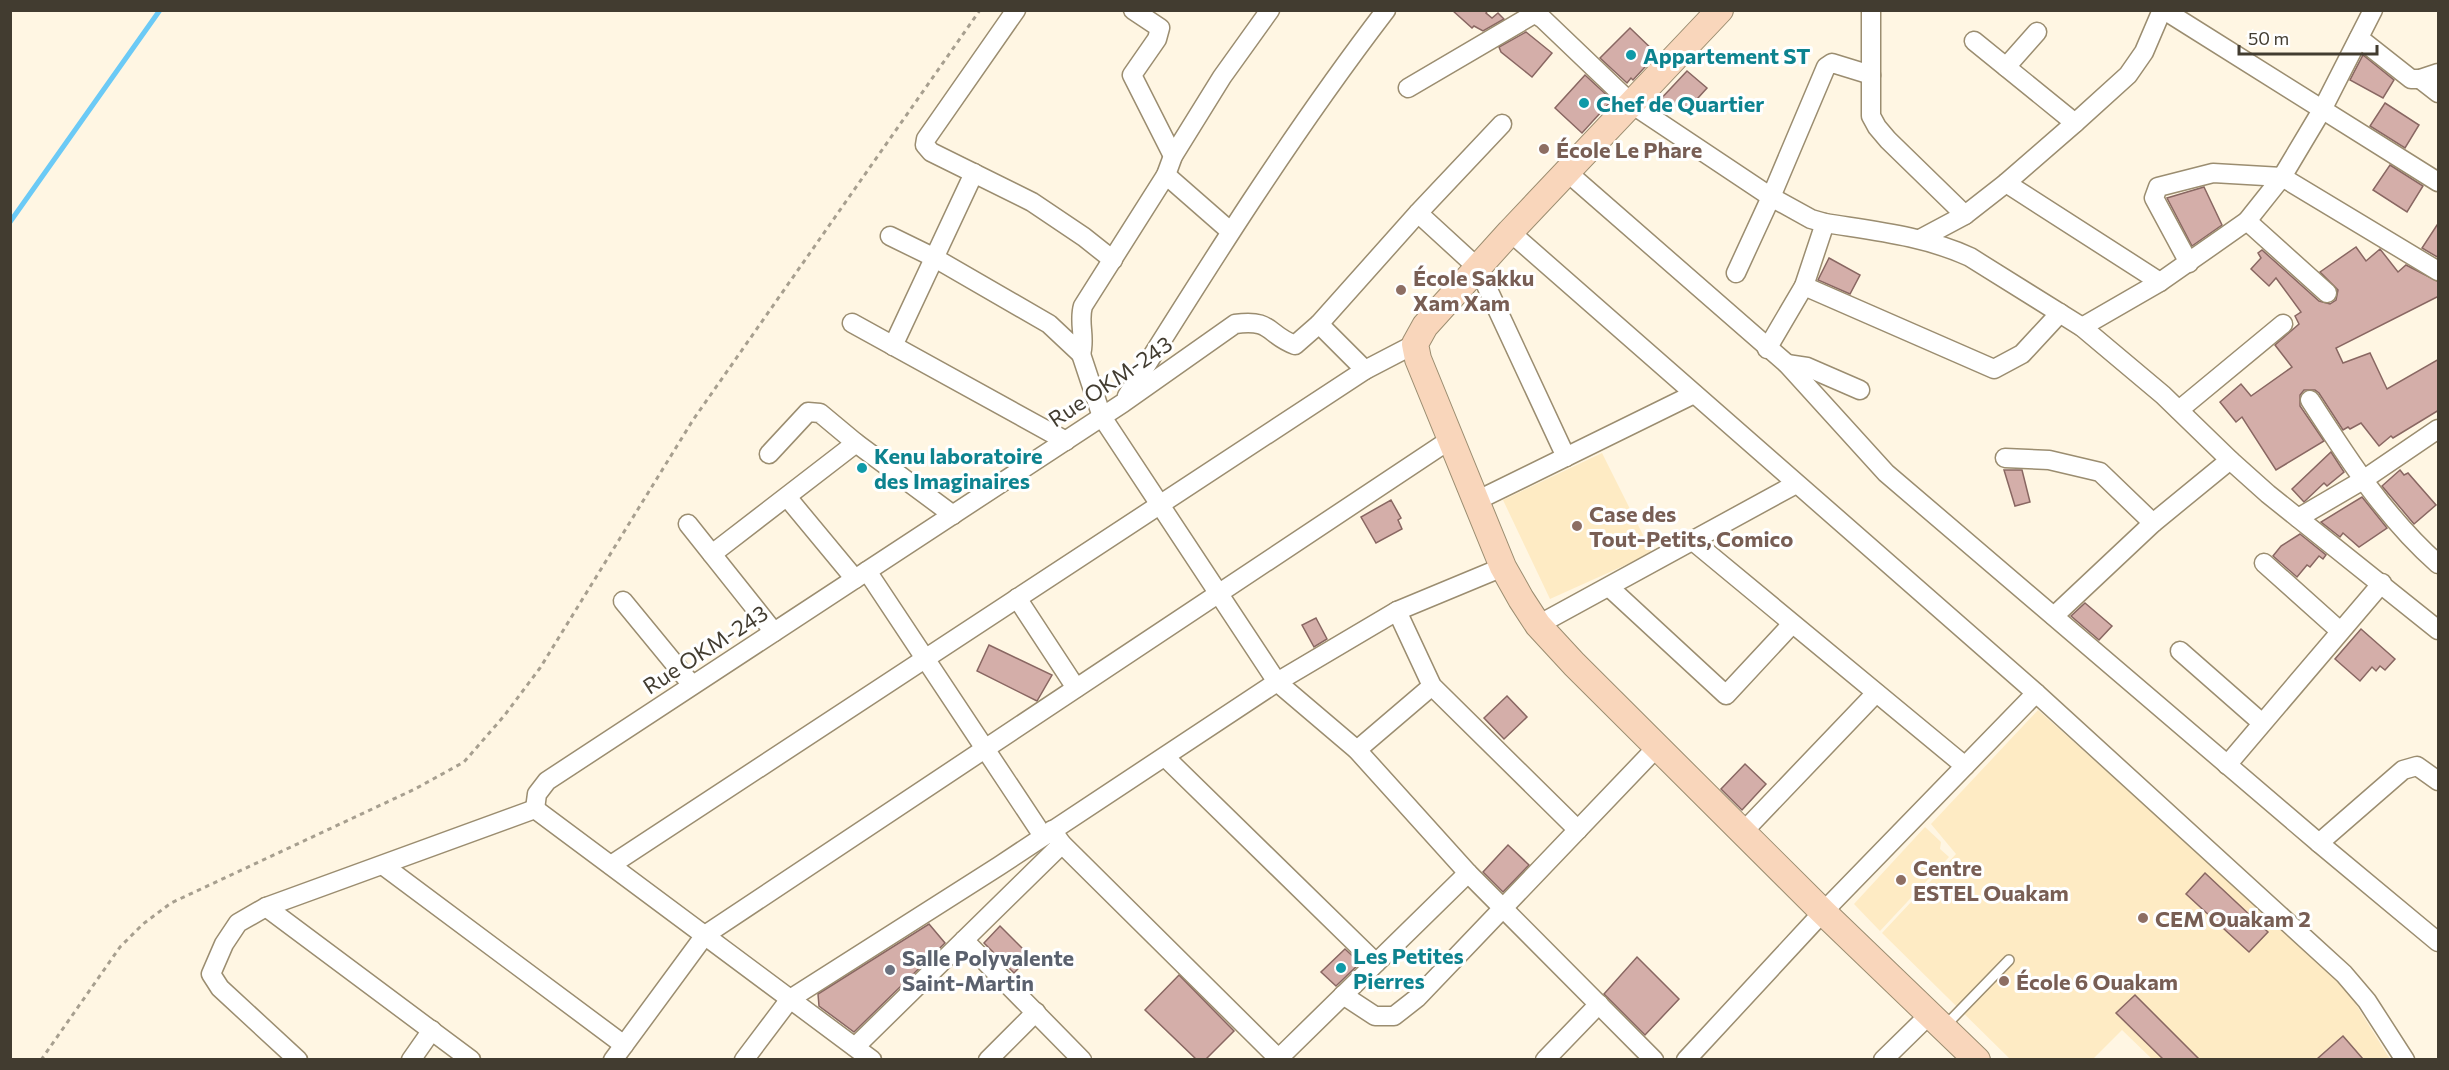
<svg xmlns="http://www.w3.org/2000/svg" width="2449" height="1070" viewBox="0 0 2449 1070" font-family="Commissioner,sans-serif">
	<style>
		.built { fill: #feebc4 }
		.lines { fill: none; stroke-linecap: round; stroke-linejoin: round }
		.stream { stroke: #6bcaf6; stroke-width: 5 }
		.building { fill: #d4aea9; stroke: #896762; stroke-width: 1.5 }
		.lane-casing { stroke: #9b8d70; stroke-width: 12 }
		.street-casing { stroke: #9b8d70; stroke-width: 21 }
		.secondary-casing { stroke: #9b8d70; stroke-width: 28 }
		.path { stroke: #a79f8f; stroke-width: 3; stroke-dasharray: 4.5 4.5; stroke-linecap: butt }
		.lane { stroke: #fff; stroke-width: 9 }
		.street { stroke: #fff; stroke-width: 18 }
		.secondary { stroke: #f9d6bb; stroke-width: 26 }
		.culture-dot { fill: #0f9aa8; stroke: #fff; stroke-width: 2 }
		.education-dot { fill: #8d6e63; stroke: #fff; stroke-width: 2 }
		.worship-dot { fill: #6b7280; stroke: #fff; stroke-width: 2 }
		.labels { text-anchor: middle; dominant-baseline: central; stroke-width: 6; stroke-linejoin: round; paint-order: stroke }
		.culture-label { font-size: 22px; font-weight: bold; fill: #0d838f; stroke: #fff; text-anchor: start }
		.education-label { font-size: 22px; font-weight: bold; fill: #785e54; stroke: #fff; text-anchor: start }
		.street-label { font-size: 22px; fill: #423c30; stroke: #fff }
		.worship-label { font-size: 22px; font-weight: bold; fill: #5b616d; stroke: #fff; text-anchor: start }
	</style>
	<rect width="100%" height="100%" fill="#fff6e3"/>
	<g class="built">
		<path d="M1602,453L1652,553L1550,599L1503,500Z"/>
		<path d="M2038,710L2342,982L2390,1059H2152L2122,1030L2093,1059H2010L1882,933L1956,854L1931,824Z"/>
		<path d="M1925,827L1941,842L1940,849L1949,857L1880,931L1854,904Z"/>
	</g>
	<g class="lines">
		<path class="stream" d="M10,222L160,10"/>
	</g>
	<g class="building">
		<path d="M1452,10H1488L1486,13L1492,18L1498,13L1504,19L1483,31L1474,26L1472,28Z"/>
		<path d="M1630,28L1657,54L1633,80L1631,78L1627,83L1600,58Z"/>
		<path d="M1526,32L1552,53L1532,77L1501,52L1499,47Z"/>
		<path d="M2363,55L2394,80L2383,98L2350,80Z"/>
		<path d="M1687,71L1707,88L1688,109L1679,101L1668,113L1657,103Z"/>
		<path d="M1585,75L1612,100L1582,133L1555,108Z"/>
		<path d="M2385,103L2419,125L2405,148L2370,126Z"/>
		<path d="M2390,165L2423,186L2407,212L2373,190Z"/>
		<path d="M2204,187L2222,225L2192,246L2167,198Z"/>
		<path d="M2439,222V258L2422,248Z"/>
		<path d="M2356,247L2366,261L2380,249L2398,272L2406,265L2439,282V296L2336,348L2343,363L2370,353L2387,389L2439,359V410L2393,438L2391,436L2379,446L2361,423L2350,429L2348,427L2343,430L2319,393L2315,390H2304L2300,395V406L2324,441L2276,470L2242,417L2236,422L2220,402L2241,384L2251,396L2292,367L2275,345L2299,324L2295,316L2301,312L2276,278L2269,286L2251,269L2261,258L2258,253L2262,250L2319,301L2330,304L2336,300L2338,290L2320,272Z"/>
		<path d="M1829,258L1860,275L1850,294L1818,280Z"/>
		<path d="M2331,452L2344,472L2327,486L2324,483L2304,502L2292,489Z"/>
		<path d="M2004,470H2022L2030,502L2015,506Z"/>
		<path d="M2400,470L2404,475L2408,473L2436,505L2414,524L2382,486Z"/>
		<path d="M2362,497L2387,528L2359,547L2343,533L2340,537L2321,522Z"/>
		<path d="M1391,500L1401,518L1398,520L1402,529L1376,543L1361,517Z"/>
		<path d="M2300,534L2326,555L2323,559L2319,556L2310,567L2307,565L2297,577L2273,556L2281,546Z"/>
		<path d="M2085,603L2112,626L2099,640L2071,616Z"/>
		<path d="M1316,618L1327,639L1314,647L1302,625Z"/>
		<path d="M2361,629L2395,659L2385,670L2380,666L2376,671L2372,667L2360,681L2335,659Z"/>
		<path d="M989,645L1052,675L1037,701L977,671Z"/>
		<path d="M1507,696L1527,717L1504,739L1484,718Z"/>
		<path d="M1745,764L1766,784L1742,810L1721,789Z"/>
		<path d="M1508,845L1529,865L1503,892L1483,872Z"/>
		<path d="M2205,873L2268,932L2249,952L2186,894Z"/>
		<path d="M929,924L945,943L854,1032L819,1006L818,994Z"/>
		<path d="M1000,926L1030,956L1014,973L984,943Z"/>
		<path d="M1345,949L1360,963L1336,986L1321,972Z"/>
		<path d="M1637,957L1679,999L1645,1035L1604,994Z"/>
		<path d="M1179,975L1234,1031L1206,1059H1196L1145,1010Z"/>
		<path d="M2135,995L2199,1059H2163L2116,1013Z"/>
		<path d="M2343,1036L2363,1059H2317Z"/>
	</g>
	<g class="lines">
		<defs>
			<path id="lane" d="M1944,1027L2009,960"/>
			<g id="street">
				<path d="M1016,10L926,139L925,145L931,152L1032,202L1084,237L1113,260"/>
				<path d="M1133,10L1160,28L1157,39L1132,75L1173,156"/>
				<path d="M1529,10L1543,19L1633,105L1771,197L1811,219L1825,223C1874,231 1924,236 1970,257L2082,327L2163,395L2230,460L2268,494L2438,630"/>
				<path d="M1871,10V116L1877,127L1888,140L1965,215"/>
				<path d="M2164,10L2438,182"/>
				<path d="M2359,38L2411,79H2420L2438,73"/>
				<path d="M1974,41L2075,123"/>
				<path d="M2006,67L2037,32"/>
				<path d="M2420,79L2438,93"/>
				<path d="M1408,88L1534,14"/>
				<path d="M1567,172L1787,364L1886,473L2319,843L2438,942"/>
				<path d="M1166,175L1230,231"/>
				<path d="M2006,183L2160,282"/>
				<path d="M1418,213L1478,268L1566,457"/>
				<path d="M2247,221L2327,293"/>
				<path d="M1510,232L2036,693L2344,974L2367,1001L2405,1060"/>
				<path d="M890,236L933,257L1049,324L1081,354C1086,338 1078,322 1083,306L1166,175L1173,156L1222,77L1270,10"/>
				<path d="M1920,239L1965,215L2006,183L2075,123L2128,75L2144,52L2162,10"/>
				<path d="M2189,263L2154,198L2158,187L2213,173L2282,177L2438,271"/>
				<path d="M1736,273L1771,197L1826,67L1832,63L1871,75"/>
				<path d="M1804,286L1994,369L2022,354L2060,313"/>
				<path d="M852,323L1066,441"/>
				<path d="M1319,324L1365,370"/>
				<path d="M2082,327L2160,282L2247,221L2282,177L2322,110L2373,10"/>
				<path d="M893,346L974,173"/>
				<path d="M1767,349L1804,286L1825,223"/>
				<path d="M1081,354L1102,417L1277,682L1357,750L1468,873L1654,1060"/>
				<path d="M1787,364L1807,367L1860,390"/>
				<path d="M1127,396C1209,265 1291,134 1386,10"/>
				<path d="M2310,400C2348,459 2385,517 2438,564"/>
				<path d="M2179,410L2283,324"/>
				<path d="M769,454L808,412L820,413L856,443L953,515"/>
				<path d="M2005,458L2049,460L2100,472L2153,523"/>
				<path d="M787,497L855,579"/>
				<path d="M1476,501L1694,394"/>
				<path d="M2298,518L2363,480L2438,429"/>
				<path d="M688,524L774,632"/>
				<path d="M1693,541L1965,766"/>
				<path d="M712,554L856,443"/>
				<path d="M2264,563L2340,631"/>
				<path d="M867,571L1043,836"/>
				<path d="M1609,587L1726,695L1792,624"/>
				<path d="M1017,598L1076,688"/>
				<path d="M623,601L692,685"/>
				<path d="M1397,611L1432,686L1578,830"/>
				<path d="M2054,616L2153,523L2230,460"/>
				<path d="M1538,625L1796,484"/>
				<path d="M2180,651L2262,723"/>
				<path d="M1357,750L1432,686"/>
				<path d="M1165,757L1376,963"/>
				<path d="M2227,765L2382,583"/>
				<path d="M535,809L537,794L547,781L1123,403L1235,324C1273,319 1266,334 1295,345L1319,324L1418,213L1502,124"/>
				<path d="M535,809L872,1060"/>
				<path d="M1052,830L1062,844L1278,1058"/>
				<path d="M1743,832L1876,693"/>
				<path d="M2319,843L2403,770L2417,766L2438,781"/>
				<path d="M611,865L1365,370L1415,344"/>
				<path d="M384,866L624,1045"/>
				<path d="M266,907L471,1060"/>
				<path d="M964,940L1082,1060"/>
				<path d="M1343,995L1375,1016H1394L1417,998L1658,746"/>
				<path d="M855,1047L1062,844"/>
				<path d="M298,1060L220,988L211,974L224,944L238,923L266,907L535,809"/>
				<path d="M411,1060L432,1030"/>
				<path d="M613,1060L705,935L1451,439"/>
				<path d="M744,1060L790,999L999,866L1277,682L1397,611L1503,567"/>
				<path d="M988,1060L1036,1012"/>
				<path d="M1277,1060L1468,873"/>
				<path d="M1545,1060L1599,1004"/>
				<path d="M1686,1060L1823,912L2036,693"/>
				<path d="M1883,1060L1929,1015"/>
			</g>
			<path id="secondary" d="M1720,10L1510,232L1425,326L1415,344L1418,359L1503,567L1521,599L1538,625L1574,664L1823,912L1977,1060"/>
		</defs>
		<use href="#lane" class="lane-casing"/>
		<use href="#street" class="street-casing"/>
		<use href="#secondary" class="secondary-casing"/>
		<path class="path" d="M41,1060L120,947L143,924L171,903L415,789L464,762L504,716L540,668L693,420L980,10"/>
		<use href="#lane" class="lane"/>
		<use href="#street" class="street"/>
		<use href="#secondary" class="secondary"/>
	</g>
	<g class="culture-dot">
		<circle cx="1631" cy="55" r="6"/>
		<circle cx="1584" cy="103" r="6"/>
		<circle cx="862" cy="468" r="6"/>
		<circle cx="1341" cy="968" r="6"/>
	</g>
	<g class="education-dot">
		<circle cx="1544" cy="149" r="6"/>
		<circle cx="1401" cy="290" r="6"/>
		<circle cx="1577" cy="526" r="6"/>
		<circle cx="1901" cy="880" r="6"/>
		<circle cx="2143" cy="918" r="6"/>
		<circle cx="2004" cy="981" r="6"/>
	</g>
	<circle class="worship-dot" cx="890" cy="970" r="6"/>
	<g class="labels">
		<g class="culture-label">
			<text x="1643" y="55">Appartement ST</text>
			<text x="1596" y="103">Chef de Quartier</text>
			<text x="874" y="455">Kenu laboratoire<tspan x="874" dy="25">des Imaginaires</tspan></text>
			<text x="1353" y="955">Les Petites<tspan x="1353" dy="25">Pierres</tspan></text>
		</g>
		<g class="education-label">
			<text x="1556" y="149">École Le Phare</text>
			<text x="1413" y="277">École Sakku<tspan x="1413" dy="25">Xam Xam</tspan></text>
			<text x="1589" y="513">Case des<tspan x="1589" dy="25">Tout-Petits, Comico</tspan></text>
			<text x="1913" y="867">Centre<tspan x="1913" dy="25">ESTEL Ouakam</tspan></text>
			<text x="2155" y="918">CEM Ouakam 2</text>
			<text x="2016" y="981">École 6 Ouakam</text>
		</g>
		<g class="street-label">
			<text transform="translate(1110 381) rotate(-34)">Rue OKM-243</text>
			<text transform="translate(705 649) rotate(-33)">Rue OKM-243</text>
		</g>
		<g class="worship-label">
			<text x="902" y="957">Salle Polyvalente<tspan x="902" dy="25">Saint-Martin</tspan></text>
		</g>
	</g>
	<rect width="2449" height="1070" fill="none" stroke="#423c30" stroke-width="24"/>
	<path d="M2239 45v9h138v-9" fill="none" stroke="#423c30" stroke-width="3"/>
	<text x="2248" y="45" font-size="18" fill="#423c30" stroke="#ffffff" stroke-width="4.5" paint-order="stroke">50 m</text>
</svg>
